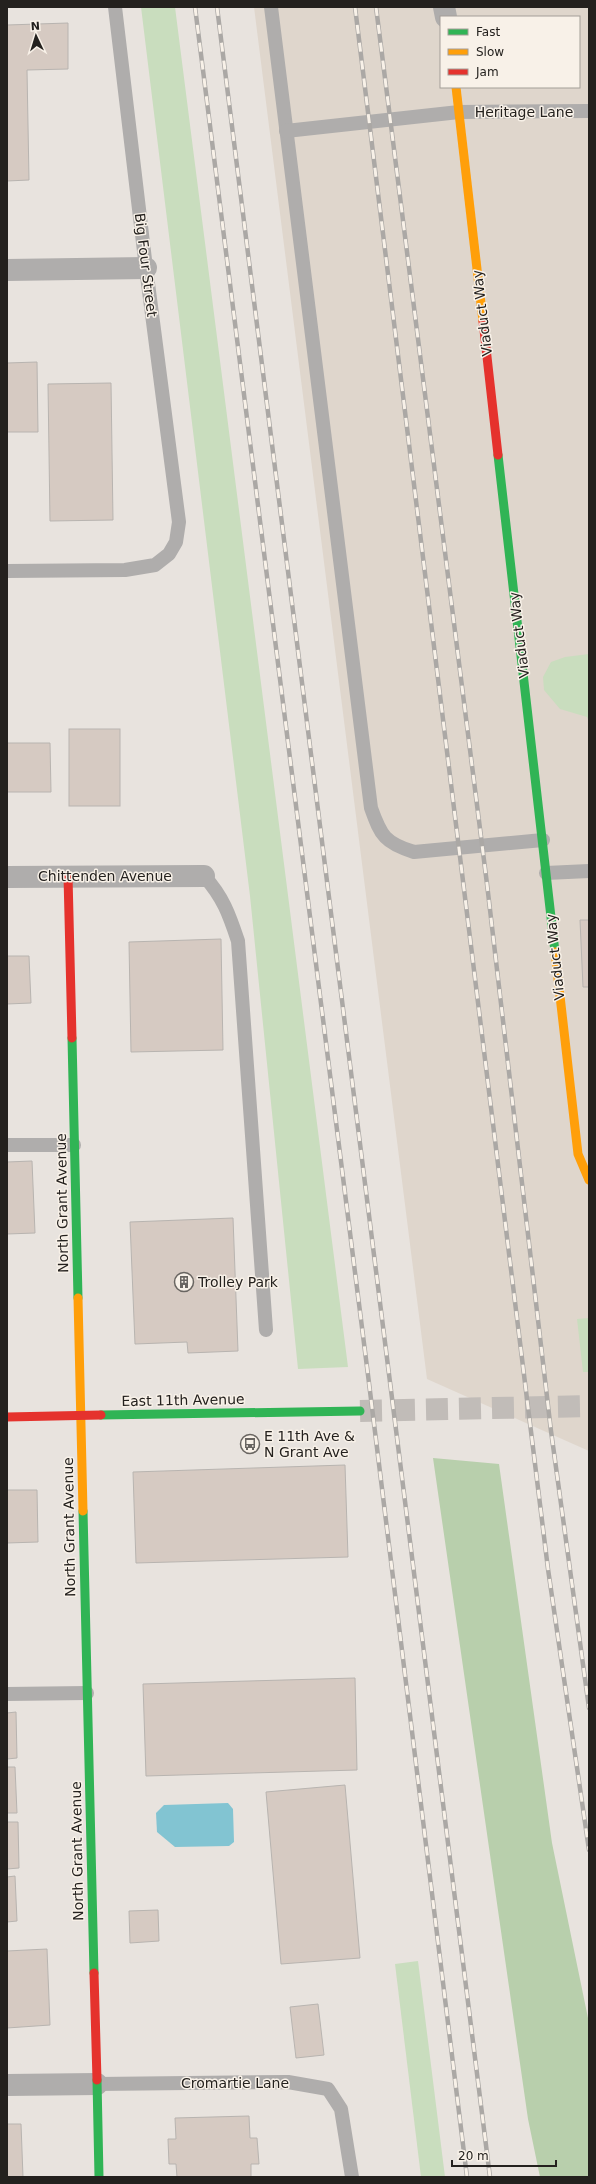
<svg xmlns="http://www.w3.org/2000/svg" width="596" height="2184" viewBox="0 0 596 2184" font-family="'DejaVu Sans',sans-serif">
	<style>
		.built { fill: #dfd6cc; fill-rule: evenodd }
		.green { fill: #c9ddbe }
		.forest { fill: #b8cfac }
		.water { fill: #82c4d2 }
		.building { fill: #d6cac2; stroke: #b8b4b0 }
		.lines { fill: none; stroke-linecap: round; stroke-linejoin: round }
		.secondary-tunnel { stroke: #c1bcb8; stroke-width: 22; stroke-dasharray: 22 11; stroke-linecap: butt }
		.lane { stroke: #afadac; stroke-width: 14 }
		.street { stroke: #afadac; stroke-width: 22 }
		.fast { stroke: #30b455; stroke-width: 9 }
		.slow { stroke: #ff9f0a; stroke-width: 9 }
		.jam { stroke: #e5322d; stroke-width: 9 }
		.rail-casing { stroke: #aba8a5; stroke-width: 4.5 }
		.rail { stroke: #f8f1e8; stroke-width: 3; stroke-dasharray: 9; stroke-linecap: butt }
		.labels { text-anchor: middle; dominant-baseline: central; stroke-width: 3; stroke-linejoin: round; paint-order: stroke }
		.street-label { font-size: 14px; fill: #24211e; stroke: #f8f1e8 }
		.poi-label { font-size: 14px; fill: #24211e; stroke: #f8f1e8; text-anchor: start }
	</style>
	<rect width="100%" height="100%" fill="#e8e3de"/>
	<path class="built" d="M254,7H589V1451L427,1379ZM441,17H579V87H441Z"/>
	<g class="green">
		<path d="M141,7H175L348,1367L298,1369L250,896Z"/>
		<path d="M589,654V722L587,717L560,709L544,690L543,677L551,662L565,657Z"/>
		<path d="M589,1318V1372H583L577,1319Z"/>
		<path d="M418,1961L445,2177H421L395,1964Z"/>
	</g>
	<path class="forest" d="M433,1458L499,1464L552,1843L589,2023V2177H540L528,2119Z"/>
	<path class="water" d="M228,1803L233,1809L234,1842L229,1846L175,1847L157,1832L156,1813L164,1805Z"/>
	<g class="building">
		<path d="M68,23V69L27,70L29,180L7,181V25Z"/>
		<path d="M37,362L38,432H7V363Z"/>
		<path d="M111,383L113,520L50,521L48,384Z"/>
		<rect x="69" y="729" width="51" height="77"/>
		<path d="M7,743H50L51,792H7Z"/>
		<path d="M580,920H589V987H583Z"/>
		<path d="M221,939L223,1050L131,1052L129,942Z"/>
		<path d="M7,956H29L31,1003L7,1004Z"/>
		<path d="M32,1161L35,1233L7,1234V1162Z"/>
		<path d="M233,1218L238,1351L188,1353L187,1342L135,1344L130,1222Z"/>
		<path d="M345,1465L348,1557L136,1563L133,1472Z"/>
		<path d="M7,1490H37L38,1542L7,1543Z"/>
		<path d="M355,1678L357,1770L146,1776L143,1684Z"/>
		<path d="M16,1712L17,1758L7,1759V1713Z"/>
		<path d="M7,1767H15L17,1813H7Z"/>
		<path d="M345,1785L360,1958L281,1964L266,1792Z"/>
		<path d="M7,1822H18L19,1868L7,1869Z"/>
		<path d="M15,1876L17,1921L7,1922V1877Z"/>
		<path d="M158,1910L159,1941L130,1943L129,1911Z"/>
		<path d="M47,1949L50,2025L7,2028V1951Z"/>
		<path d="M318,2004L324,2055L296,2058L290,2007Z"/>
		<path d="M249,2116L250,2138H257L259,2164H251V2177H177L176,2164H169L168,2139H176L175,2118Z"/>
		<path d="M7,2124H21L23,2177H7Z"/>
	</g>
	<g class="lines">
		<path class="secondary-tunnel" d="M360,1411L589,1406"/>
		<g class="lane">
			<path d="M271,7L371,808C381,836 385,843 414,852L543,840"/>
			<path d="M286,131L459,112L589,111"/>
			<path d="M7,571L125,570L155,565L169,554L176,542L179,522L146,268L115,7"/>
			<path d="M546,873L589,871"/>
			<path d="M204,876C223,897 229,914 238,941L266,1330"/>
			<path d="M7,1145H74"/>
			<path d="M7,1694L87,1693"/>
			<path d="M97,2084L288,2082L328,2089L341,2109L352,2177"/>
		</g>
		<g class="street">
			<path d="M444,7L446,17"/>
			<path d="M7,270L146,268"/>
			<path d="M7,877L204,876"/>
			<path d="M7,2085L97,2084"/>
		</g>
		<g class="fast">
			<path d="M498,455L555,952"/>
			<path d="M72,1038L78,1298"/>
			<path d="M101,1415L360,1411"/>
			<path d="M83,1511L94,1973"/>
			<path d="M97,2080L99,2177"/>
		</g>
		<g class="slow">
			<path d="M456,87L483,321"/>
			<path d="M555,952L578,1154L589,1180"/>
			<path d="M78,1298L83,1511"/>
		</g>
		<g class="jam">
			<path d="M483,321L498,455"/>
			<path d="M68,876L72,1038"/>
			<path d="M7,1417L101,1415"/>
			<path d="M94,1973L97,2080"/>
		</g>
		<defs>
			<g id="rail">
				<path d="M195,7L368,1375L467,2177"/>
				<path d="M217,7L490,2177"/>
				<path d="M355,7L548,1569L589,1850"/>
				<path d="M376,7L487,884L551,1431L589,1708"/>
			</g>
		</defs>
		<use href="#rail" class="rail-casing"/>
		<use href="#rail" class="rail"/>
	</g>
	<defs>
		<symbol id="building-ring" viewBox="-11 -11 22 22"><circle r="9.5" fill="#f8f1e8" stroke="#696561" stroke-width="1.5"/><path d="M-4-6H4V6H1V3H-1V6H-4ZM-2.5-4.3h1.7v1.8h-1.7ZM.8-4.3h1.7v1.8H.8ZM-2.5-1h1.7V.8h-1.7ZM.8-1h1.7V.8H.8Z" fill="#696561"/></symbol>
		<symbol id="bus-ring" viewBox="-11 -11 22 22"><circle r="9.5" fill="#f8f1e8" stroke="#696561" stroke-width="1.5"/><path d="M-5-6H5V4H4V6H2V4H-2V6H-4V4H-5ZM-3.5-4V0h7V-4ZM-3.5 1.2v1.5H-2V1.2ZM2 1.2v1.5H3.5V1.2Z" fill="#696561"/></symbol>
	</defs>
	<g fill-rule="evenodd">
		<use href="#building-ring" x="173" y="1271" width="22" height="22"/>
		<use href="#bus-ring" x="239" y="1433" width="22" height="22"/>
	</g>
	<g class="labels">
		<g class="street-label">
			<text x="524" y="112">Heritage Lane</text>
			<text transform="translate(146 265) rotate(83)">Big Four Street</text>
			<text transform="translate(482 313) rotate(-97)">Viaduct Way</text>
			<text transform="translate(519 635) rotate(-97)">Viaduct Way</text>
			<text x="105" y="876">Chittenden Avenue</text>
			<text transform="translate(555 957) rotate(-96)">Viaduct Way</text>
			<text transform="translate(62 1203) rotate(-91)">North Grant Avenue</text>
			<text transform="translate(183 1400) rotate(-1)">East 11th Avenue</text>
			<text transform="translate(69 1527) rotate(-91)">North Grant Avenue</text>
			<text transform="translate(77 1851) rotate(-91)">North Grant Avenue</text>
			<text x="235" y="2083">Cromartie Lane</text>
		</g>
		<g class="poi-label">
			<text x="198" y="1282">Trolley Park</text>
			<text x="264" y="1436">E 11th Ave &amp;<tspan x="264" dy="16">N Grant Ave</tspan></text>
		</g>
	</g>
	<rect width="596" height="2184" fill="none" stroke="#24211e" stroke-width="16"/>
	<rect x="440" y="16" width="140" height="72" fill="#f8f1e8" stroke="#a39e97"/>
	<rect x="448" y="29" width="20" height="6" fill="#30b455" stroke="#a39e97"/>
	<text x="476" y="36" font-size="12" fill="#24211e">Fast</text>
	<rect x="448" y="49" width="20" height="6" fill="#ff9f0a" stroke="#a39e97"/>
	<text x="476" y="56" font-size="12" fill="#24211e">Slow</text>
	<rect x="448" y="69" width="20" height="6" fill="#e5322d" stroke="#a39e97"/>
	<text x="476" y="76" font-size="12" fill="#24211e">Jam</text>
	<g transform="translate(36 36) rotate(356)" stroke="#f8f1e8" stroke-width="3" paint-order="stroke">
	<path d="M0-3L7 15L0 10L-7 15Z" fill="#24211e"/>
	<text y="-6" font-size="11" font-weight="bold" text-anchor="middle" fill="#24211e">N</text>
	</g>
	<path d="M452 2160v6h104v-6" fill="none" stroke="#24211e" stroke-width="2"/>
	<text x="458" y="2160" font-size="12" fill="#24211e" stroke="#f8f1e8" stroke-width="3" paint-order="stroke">20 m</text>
</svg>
